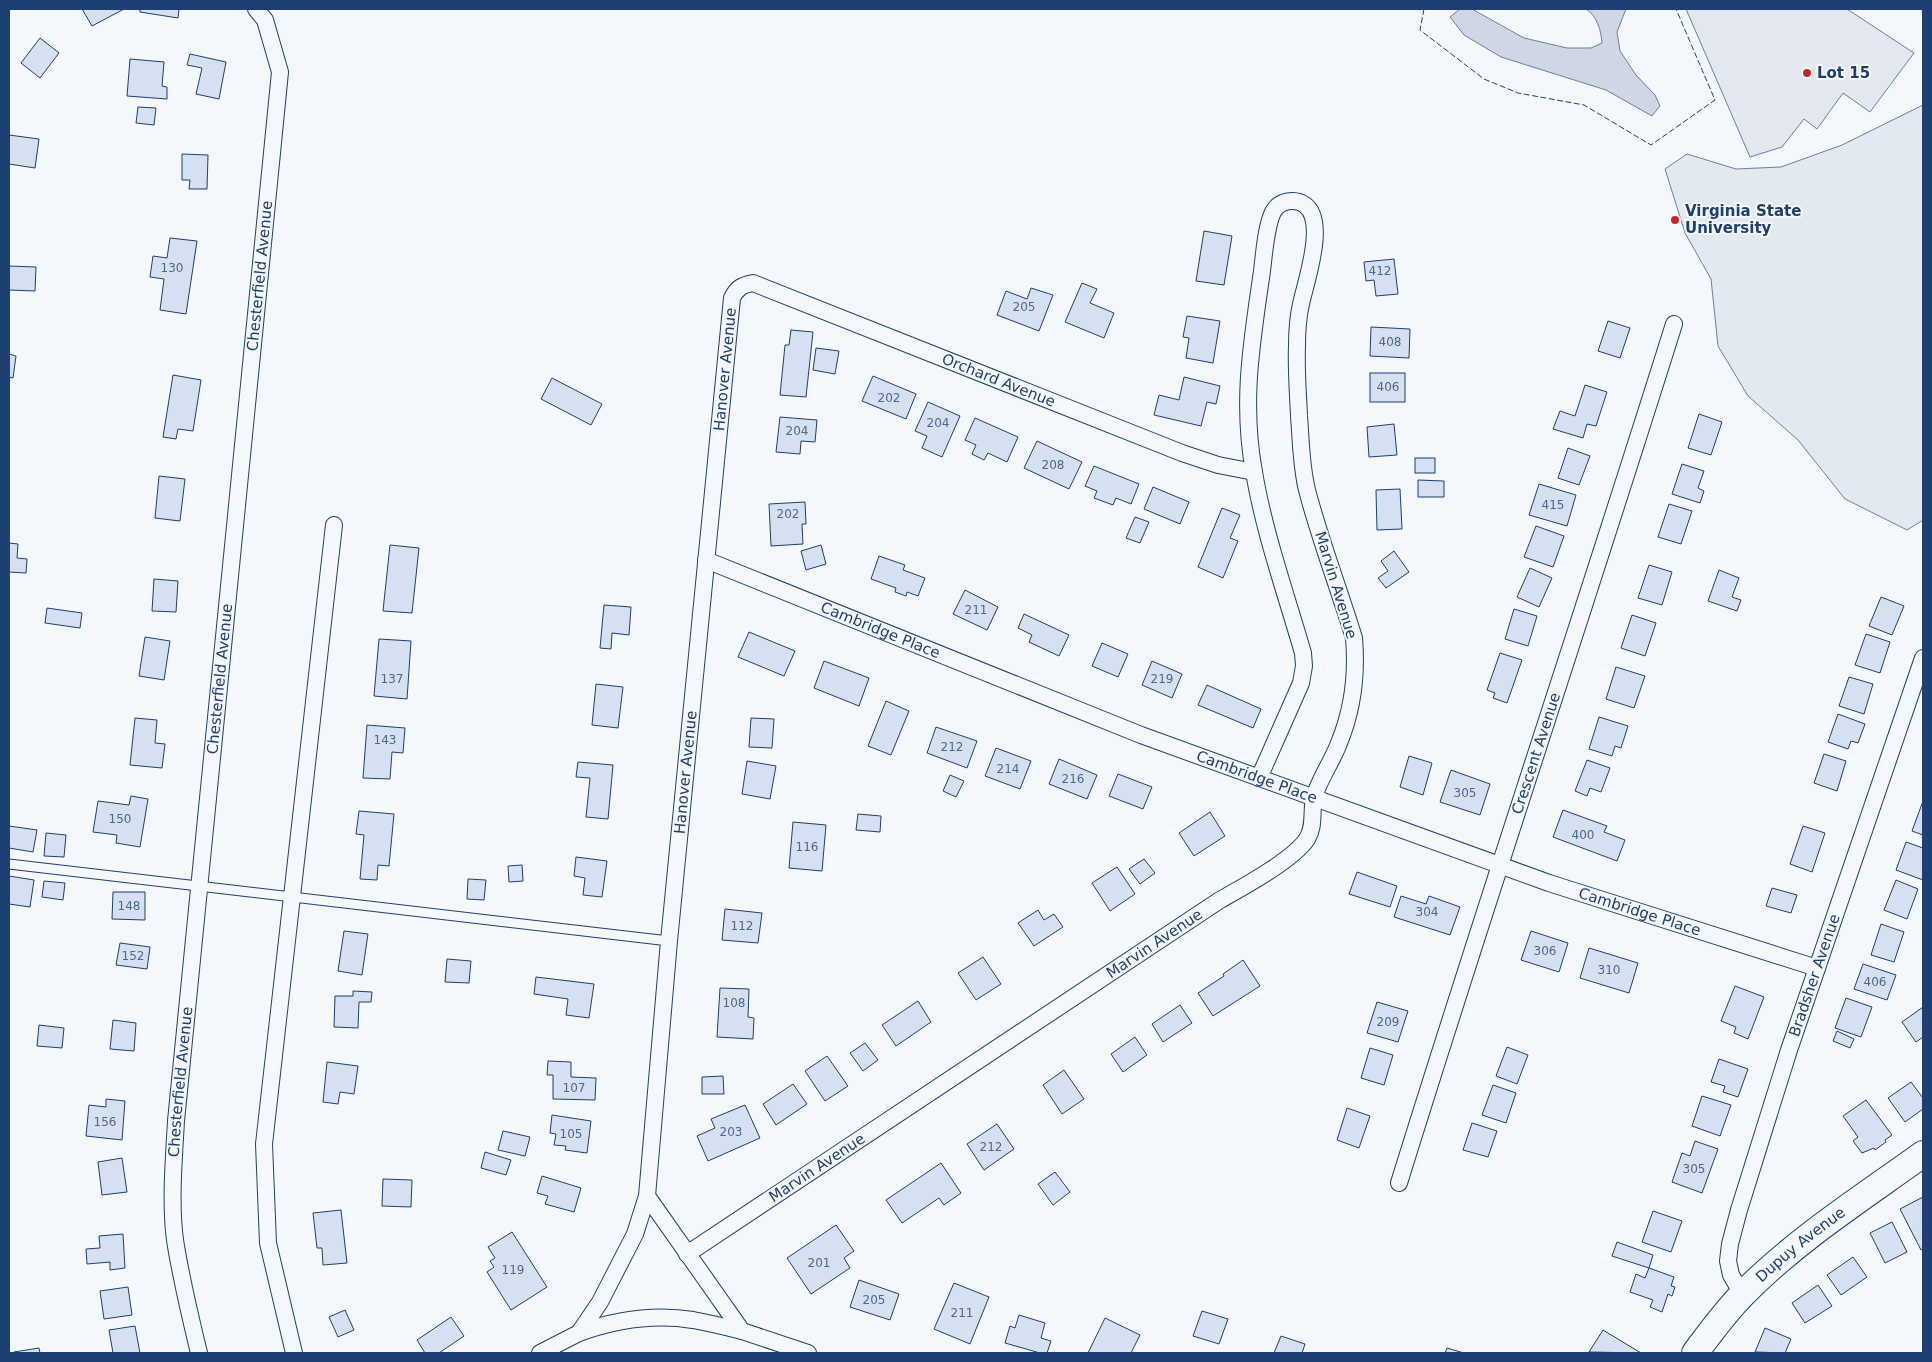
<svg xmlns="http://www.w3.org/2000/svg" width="1932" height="1362" viewBox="0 0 1932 1362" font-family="'DejaVu Sans',sans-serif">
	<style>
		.green { fill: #e3e9f0; stroke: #687fa3 }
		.parking { fill: #e3e8f0; stroke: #687fa3 }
		.water { fill: #cfd7e4; stroke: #687fa3 }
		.building { fill: #d5e0f0; stroke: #1d3f73 }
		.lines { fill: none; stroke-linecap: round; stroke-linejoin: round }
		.service-casing { stroke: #1d3f73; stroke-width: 11 }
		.minor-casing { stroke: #1d3f73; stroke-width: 18 }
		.primary-casing { stroke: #1d3f73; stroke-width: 28 }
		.service { stroke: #f4f7fb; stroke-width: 9 }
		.minor { stroke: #f4f7fb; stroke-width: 16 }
		.primary { stroke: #f4f7fb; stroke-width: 26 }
		.fence { stroke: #1d3f73; stroke-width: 1; stroke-dasharray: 6 2.5; stroke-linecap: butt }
		.poi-dot { fill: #c62828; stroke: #f4f7fb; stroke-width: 2 }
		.labels { text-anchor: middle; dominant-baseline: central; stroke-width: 4; stroke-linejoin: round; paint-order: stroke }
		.number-label { font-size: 12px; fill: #4b6792 }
		.poi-label { font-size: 15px; font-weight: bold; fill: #1d3f73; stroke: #f4f7fb; text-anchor: start }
		.street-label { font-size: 15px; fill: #1d3f73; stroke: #f4f7fb }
	</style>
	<rect width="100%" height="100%" fill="#f4f7fb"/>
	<path class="green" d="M1923,105V520L1907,530L1845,499L1798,440L1748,396L1718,346L1711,279L1685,233L1665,169L1687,154L1736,169L1781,167L1842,145Z"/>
	<path class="parking" d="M1686,9H1847L1914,53L1870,112L1843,93L1817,129L1804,119L1782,147L1750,157Z"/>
	<path class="water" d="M1460,9H1472L1524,38L1567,48H1591L1602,43C1601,30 1597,16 1586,9H1626L1617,32L1620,51L1636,75L1655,95L1660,106L1652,116L1606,90L1501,57L1464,35L1450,17Z"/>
	<g class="building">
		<path d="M82,9H124L92,26Z"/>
		<path d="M140,9H179L178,18L140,12Z"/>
		<path d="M40,38L59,53L40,78L21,63Z"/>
		<path d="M190,54L226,62L219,99L196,94L202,68L187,65Z"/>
		<path d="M130,59L164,62L162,86L167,87V99L127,96Z"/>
		<path d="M138,107L156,108L154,125L136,123Z"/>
		<path d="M9,135L39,139L35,168L9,164Z"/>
		<path d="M182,154L208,155L207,189H189L190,180H182Z"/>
		<path d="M1204,231L1232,236L1224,285L1196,281Z"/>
		<path d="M170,238L197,241L186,314L160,310L164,279L150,277L153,256L167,258Z"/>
		<path d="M1394,259L1398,294L1376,296L1374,280L1366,281L1364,262Z"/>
		<path d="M9,266L36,267L35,291L9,290Z"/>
		<path d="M1082,283L1097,289L1090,303L1114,313L1104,338L1065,322Z"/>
		<path d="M1031,288L1053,295L1039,331L997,315L1006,291L1027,299Z"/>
		<path d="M1187,316L1220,321L1213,363L1186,358L1189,338L1183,337Z"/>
		<path d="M1608,321L1630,328L1620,358L1598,351Z"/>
		<path d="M1371,327L1410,329L1409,358L1370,356Z"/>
		<path d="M791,330L813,332L806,397L780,395L785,345H789Z"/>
		<path d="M816,348L839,351L835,374L813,370Z"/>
		<path d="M9,354L16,356L13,378L9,377Z"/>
		<rect x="1370" y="373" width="35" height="29"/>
		<path d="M173,375L201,380L193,431L178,429L176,439L163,437Z"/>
		<path d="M873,376L916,394L906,419L862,401Z"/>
		<path d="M1184,377L1220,386L1216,404L1207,402L1201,426L1154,415L1159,395L1179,400Z"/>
		<path d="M552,378L602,404L591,425L541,399Z"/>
		<path d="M1585,385L1607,392L1596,426L1587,424L1583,438L1553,429L1560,411L1575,416Z"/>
		<path d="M928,402L960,416L942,457L922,448L927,436L915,431Z"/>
		<path d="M1699,414L1722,422L1711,455L1688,448Z"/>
		<path d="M780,417L817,420L815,442L801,441L800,454L776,452Z"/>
		<path d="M975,418L1018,437L1007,462L988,453L984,460L972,454L976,445L965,440Z"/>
		<path d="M1394,424L1397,455L1369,457L1367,427Z"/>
		<path d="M1037,441L1082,462L1069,489L1024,468Z"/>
		<path d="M1568,448L1590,456L1579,485L1558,478Z"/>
		<rect x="1415" y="458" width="20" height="15"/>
		<path d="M1682,464L1704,471L1698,488L1704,491L1700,503L1672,494Z"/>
		<path d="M1094,466L1139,484L1131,504L1116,498L1113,505L1094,498L1097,491L1085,486Z"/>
		<path d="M159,476L185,479L180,521L155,518Z"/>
		<path d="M1418,480L1444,481V497H1418Z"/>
		<path d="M1539,484L1576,495L1567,526L1529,515Z"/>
		<path d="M1153,487L1189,502L1180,524L1144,509Z"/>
		<path d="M1400,489L1402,529L1377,530L1376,490Z"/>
		<path d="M805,502L806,524H802L803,544L771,546L769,504Z"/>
		<path d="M1669,504L1692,511L1681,544L1658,537Z"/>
		<path d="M1222,508L1240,515L1230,538L1238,541L1223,578L1198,567Z"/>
		<path d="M1135,517L1149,522L1140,543L1126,538Z"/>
		<path d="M1536,526L1564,536L1553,567L1524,557Z"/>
		<path d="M9,543L18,544L17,558L27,559L26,573L9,572Z"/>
		<path d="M390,545L419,548L412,613L383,611Z"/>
		<path d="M821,545L826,564L806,570L801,551Z"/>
		<path d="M1394,551L1409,572L1386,588L1378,578L1388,571L1381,561Z"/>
		<path d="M879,556L905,565L903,570L925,578L918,596L907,592L906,596L895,592L896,588L871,579Z"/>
		<path d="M1649,565L1672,572L1662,605L1638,598Z"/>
		<path d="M1530,568L1552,578L1539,607L1517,597Z"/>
		<path d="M1719,570L1739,578L1732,597L1741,600L1737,611L1708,601Z"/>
		<path d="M154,579L178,581L176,612L152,611Z"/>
		<path d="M965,590L998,607L987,630L953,614Z"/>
		<path d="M1881,597L1904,606L1892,635L1869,626Z"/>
		<path d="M604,605L631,607L629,635L612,633L611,649L600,648Z"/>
		<path d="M47,608L82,613L80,628L45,623Z"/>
		<path d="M1514,609L1537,616L1528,646L1505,639Z"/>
		<path d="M1024,614L1069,635L1059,656L1029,642L1032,635L1018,628Z"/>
		<path d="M1632,615L1656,623L1645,656L1621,648Z"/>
		<path d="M749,632L795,651L784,676L738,657Z"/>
		<path d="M1866,634L1890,642L1880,673L1855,665Z"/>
		<path d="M145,637L170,641L164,680L139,676Z"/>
		<path d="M379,639L411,641L407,699L374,696Z"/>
		<path d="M1102,643L1128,654L1118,677L1092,666Z"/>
		<path d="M1500,653L1522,660L1507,703L1493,698L1495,693L1487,690Z"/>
		<path d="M824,661L869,678L859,706L814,688Z"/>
		<path d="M1152,661L1182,674L1172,698L1142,685Z"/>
		<path d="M1616,667L1645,676L1634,708L1606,699Z"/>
		<path d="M1849,677L1873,684L1864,714L1839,706Z"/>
		<path d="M596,684L623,687L618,728L592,725Z"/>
		<path d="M1207,685L1261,709L1253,728L1198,705Z"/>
		<path d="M886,701L909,711L891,755L868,746Z"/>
		<path d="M1838,714L1865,724L1858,743L1851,741L1848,749L1828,742Z"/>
		<path d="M1599,717L1628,726L1621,748L1615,746L1612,756L1589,749Z"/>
		<path d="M135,718L157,720L155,743L165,744L162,768L130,765Z"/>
		<path d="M751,718L774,719L772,748L749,747Z"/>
		<path d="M367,725L405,728L403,753L392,752L390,779L363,778Z"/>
		<path d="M936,727L977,741L967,768L927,753Z"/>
		<path d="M996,748L1031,761L1020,789L985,776Z"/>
		<path d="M1824,754L1846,761L1837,791L1814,783Z"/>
		<path d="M1409,756L1432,763L1423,795L1400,787Z"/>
		<path d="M1059,759L1097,775L1087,799L1049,784Z"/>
		<path d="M1587,760L1610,768L1601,792L1590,788L1587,796L1575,791Z"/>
		<path d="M747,761L776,766L770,799L742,794Z"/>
		<path d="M578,762L613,765L608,819L586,817L590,778L576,777Z"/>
		<path d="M1451,770L1490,784L1480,815L1440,802Z"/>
		<path d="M1118,774L1152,787L1143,809L1109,796Z"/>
		<path d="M950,775L964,781L956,797L943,791Z"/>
		<path d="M131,796L148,799L140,847L116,843L117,835L93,832L98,801L129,805Z"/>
		<path d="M1923,801V835L1912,831Z"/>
		<path d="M1563,810L1607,826L1604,832L1625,840L1617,861L1553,837Z"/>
		<path d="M359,811L394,814L389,866L378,865L377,880L360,879L364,835L356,834Z"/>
		<path d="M1210,812L1225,836L1194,856L1179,833Z"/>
		<path d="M858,814L881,816L880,832L856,830Z"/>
		<path d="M793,822L826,825L822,871L789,868Z"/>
		<path d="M9,826L37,830L33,852L9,848Z"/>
		<path d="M1803,826L1825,833L1812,872L1790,864Z"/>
		<path d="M46,833L66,835L64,857L44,856Z"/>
		<path d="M1906,842L1923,848V880L1896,870Z"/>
		<path d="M576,857L607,861L602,897L583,895L585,878L574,876Z"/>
		<path d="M1144,859L1155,873L1140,884L1129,869Z"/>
		<path d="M522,865L523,881L509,882L508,866Z"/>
		<path d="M1117,867L1135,894L1110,911L1092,883Z"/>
		<path d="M1357,872L1397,886L1390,907L1349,894Z"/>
		<path d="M9,876L34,880L30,907L9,904Z"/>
		<path d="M468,879L486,880L484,900L467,899Z"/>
		<path d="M1896,880L1918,889L1907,919L1884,910Z"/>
		<path d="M44,881L65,883L63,900L42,897Z"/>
		<path d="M1772,888L1797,895L1791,913L1766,906Z"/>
		<path d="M113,892H145V920L112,919Z"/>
		<path d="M1401,896L1426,904L1429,896L1460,907L1450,935L1394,917Z"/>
		<path d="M725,909L762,913L758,943L722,940Z"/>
		<path d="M1038,910L1044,920L1054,914L1063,927L1034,946L1018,923Z"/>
		<path d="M1881,924L1904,932L1894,962L1871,955Z"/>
		<path d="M344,931L368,934L362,975L338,971Z"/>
		<path d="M1531,931L1568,943L1559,972L1521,960Z"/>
		<path d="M120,943L150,947L147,969L116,965Z"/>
		<path d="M1589,948L1638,963L1629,993L1580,978Z"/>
		<path d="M983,957L1001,984L976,1000L958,973Z"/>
		<path d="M447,959L471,961L469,983L445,982Z"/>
		<path d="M1243,960L1260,986L1213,1016L1198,993L1224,976L1223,974Z"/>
		<path d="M1863,964L1896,975L1887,1000L1854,989Z"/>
		<path d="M536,977L594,984L589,1018L566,1015L568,999L534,994Z"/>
		<path d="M1735,986L1764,997L1748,1039L1734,1033L1736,1027L1721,1021Z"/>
		<path d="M720,988L749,989L748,1017L754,1018L753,1039L717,1037Z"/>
		<path d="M353,991L372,992L371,1002H359L358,1028L334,1027L335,996H353Z"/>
		<path d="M1846,998L1872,1007L1861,1037L1835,1028Z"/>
		<path d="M918,1001L931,1022L896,1046L882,1025Z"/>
		<path d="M1377,1002L1408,1011L1398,1042L1367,1033Z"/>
		<path d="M1180,1005L1192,1023L1163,1042L1152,1024Z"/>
		<path d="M1923,1007V1037L1916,1042L1902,1022Z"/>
		<path d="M113,1020L136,1023L134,1051L110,1049Z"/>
		<path d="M39,1025L64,1028L62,1048L37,1046Z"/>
		<path d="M1837,1031L1854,1039L1850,1048L1833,1041Z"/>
		<path d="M1135,1037L1147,1055L1123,1072L1111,1054Z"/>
		<path d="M865,1043L878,1060L863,1071L850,1053Z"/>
		<path d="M1507,1047L1528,1055L1517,1084L1496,1076Z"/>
		<path d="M1370,1048L1393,1055L1384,1085L1361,1078Z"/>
		<path d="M827,1056L848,1086L825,1101L805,1071Z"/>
		<path d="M1719,1059L1748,1069L1738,1097L1723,1092L1725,1086L1711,1082Z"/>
		<path d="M548,1061L571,1062V1077L596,1078L595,1100L553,1099V1075H547Z"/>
		<path d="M327,1062L358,1066L354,1094L340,1092L338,1104L323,1102Z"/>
		<path d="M1064,1070L1084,1099L1062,1114L1043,1085Z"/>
		<path d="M723,1076L724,1094H702V1077Z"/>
		<path d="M1911,1082L1923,1098V1109L1905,1122L1888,1098Z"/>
		<path d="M793,1084L807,1104L776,1125L763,1104Z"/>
		<path d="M1493,1085L1516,1093L1506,1123L1482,1115Z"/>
		<path d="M1702,1096L1731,1105L1720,1136L1692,1126Z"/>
		<path d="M106,1099L125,1101L122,1140L86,1136L89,1105L106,1107Z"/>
		<path d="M1866,1100L1892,1135L1885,1140L1886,1142L1875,1150L1874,1148L1862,1153L1853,1141L1858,1137L1843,1116Z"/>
		<path d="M745,1105L760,1138L708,1161L697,1136L715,1128L711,1119Z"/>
		<path d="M1347,1108L1370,1116L1359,1148L1337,1140Z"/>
		<path d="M552,1115L591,1121L587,1153L565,1150L566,1146L554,1145L556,1134L550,1133Z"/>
		<path d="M1472,1123L1497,1131L1488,1157L1463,1150Z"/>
		<path d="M997,1124L1014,1149L984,1170L967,1144Z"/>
		<path d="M503,1131L530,1137L525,1156L498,1150Z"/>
		<path d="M1695,1141L1718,1149L1702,1193L1672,1182L1682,1153L1690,1156Z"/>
		<path d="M485,1152L511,1160L506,1175L481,1168Z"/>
		<path d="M122,1158L127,1192L102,1195L98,1162Z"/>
		<path d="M941,1163L961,1193L944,1205L939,1198L902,1223L886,1200Z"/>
		<path d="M1055,1172L1070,1192L1053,1205L1038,1184Z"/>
		<path d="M542,1176L581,1188L574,1212L545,1204L548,1196L537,1193Z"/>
		<path d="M383,1179L412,1180L411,1207L382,1206Z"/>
		<path d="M1923,1197V1249L1921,1250L1900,1209Z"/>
		<path d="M341,1210L347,1263L323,1265L322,1248H317L313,1213Z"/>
		<path d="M1653,1211L1682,1221L1671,1252L1642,1242Z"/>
		<path d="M1892,1222L1907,1252L1885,1263L1870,1233Z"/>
		<path d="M836,1225L854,1251L844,1258L850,1268L811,1294L787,1258Z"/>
		<path d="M512,1232L547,1287L511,1310L487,1272L494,1267L490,1261L495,1258L488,1247Z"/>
		<path d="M123,1234L125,1268L110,1270V1262L87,1264L86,1249L100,1248L99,1236Z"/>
		<path d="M1617,1242L1653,1255L1649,1268L1612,1256Z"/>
		<path d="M1853,1257L1867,1277L1841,1295L1827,1275Z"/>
		<path d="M1649,1268L1674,1277L1671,1286L1675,1287L1672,1296L1668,1294L1662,1312L1650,1307L1653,1300L1630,1292L1636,1274L1645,1278Z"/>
		<path d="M859,1280L899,1294L890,1320L850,1307Z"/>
		<path d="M954,1283L989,1297L970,1344L934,1329Z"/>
		<path d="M1818,1285L1832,1306L1805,1323L1792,1303Z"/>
		<path d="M128,1287L132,1315L104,1319L100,1291Z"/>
		<path d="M345,1310L354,1330L338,1337L329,1317Z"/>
		<path d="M1202,1311L1228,1319L1219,1344L1193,1336Z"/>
		<path d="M1019,1315L1045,1323L1041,1338L1051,1341L1047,1353H1040L1005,1343L1010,1326L1015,1328Z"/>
		<path d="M451,1317L464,1336L439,1353H425L417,1340Z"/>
		<path d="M1105,1318L1140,1335L1131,1353H1088Z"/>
		<path d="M135,1326L140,1353H113L109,1330Z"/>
		<path d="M1765,1328L1791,1339L1785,1353L1755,1352Z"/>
		<path d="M1603,1330L1641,1353L1589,1352Z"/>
		<path d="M1281,1336L1305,1344L1302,1353H1274Z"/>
		<path d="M39,1348L40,1353H14V1352Z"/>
		<path d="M1447,1348L1464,1353H1445Z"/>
	</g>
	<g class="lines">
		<defs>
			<path id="service" d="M9,864L669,941"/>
			<g id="minor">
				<path id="s1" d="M706,560L1141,735L1549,883L1817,968"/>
				<path id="s2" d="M1399,1183C1488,896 1584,611 1674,324"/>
				<path id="s3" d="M687,1254L1220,900C1243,887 1293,860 1307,839C1315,826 1311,812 1314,798C1318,781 1333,760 1339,743C1353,709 1357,673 1354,638C1339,589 1320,540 1307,490C1301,466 1301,441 1299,416C1298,393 1296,369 1297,346C1297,332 1298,317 1301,304C1306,281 1327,221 1305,205C1296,198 1279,200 1273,212C1266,226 1264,255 1262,271C1252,341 1241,401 1254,472C1264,532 1286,594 1303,653L1304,666L1301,683L1259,778"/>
				<path id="s4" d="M1742,1294L1731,1275L1728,1261L1730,1244L1739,1210L1789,1050L1923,658"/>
				<path d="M579,1333C615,1320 655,1314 693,1320C709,1323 726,1327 742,1331"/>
				<path id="s5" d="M199,1353C190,1316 181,1278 175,1240C170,1203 174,1158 176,1121L280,72L265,20L256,9"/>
				<path d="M294,1353L268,1243L264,1144L334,525"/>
				<path d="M540,1353L579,1333L600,1302L635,1234L647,1196"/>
				<path id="s6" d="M808,1353L742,1331L647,1196L669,941L732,298C737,288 742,285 753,283L1182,453L1218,465L1254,472"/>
			</g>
			<g id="primary">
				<path id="s7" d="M1695,1353C1710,1333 1725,1312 1743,1294C1796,1240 1862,1198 1923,1154"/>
			</g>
		</defs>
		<use href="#service" class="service-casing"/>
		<use href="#minor" class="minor-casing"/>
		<use href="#primary" class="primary-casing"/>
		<use href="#service" class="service"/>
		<use href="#minor" class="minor"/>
		<use href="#primary" class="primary"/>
		<path class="fence" d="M1424,9L1420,30L1484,79L1518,93L1584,105L1651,145L1715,100L1676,9"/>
	</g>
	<g class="poi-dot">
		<circle cx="1807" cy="73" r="5"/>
		<circle cx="1675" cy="220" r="5"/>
	</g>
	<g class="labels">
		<g class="number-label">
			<text x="172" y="268">130</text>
			<text x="1380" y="271">412</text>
			<text x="1024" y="307">205</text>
			<text x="1390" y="342">408</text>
			<text x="1388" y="387">406</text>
			<text x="889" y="398">202</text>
			<text x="938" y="423">204</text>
			<text x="797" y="431">204</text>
			<text x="1053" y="465">208</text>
			<text x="1553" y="505">415</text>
			<text x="788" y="514">202</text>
			<text x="976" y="610">211</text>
			<text x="392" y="679">137</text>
			<text x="1162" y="679">219</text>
			<text x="385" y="740">143</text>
			<text x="952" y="747">212</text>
			<text x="1008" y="769">214</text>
			<text x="1073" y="779">216</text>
			<text x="1465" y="793">305</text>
			<text x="120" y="819">150</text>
			<text x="1583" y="835">400</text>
			<text x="807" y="847">116</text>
			<text x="129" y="906">148</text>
			<text x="1427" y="912">304</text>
			<text x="742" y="926">112</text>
			<text x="1545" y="951">306</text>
			<text x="133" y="956">152</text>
			<text x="1609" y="970">310</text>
			<text x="1875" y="982">406</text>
			<text x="734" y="1003">108</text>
			<text x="1388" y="1022">209</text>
			<text x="574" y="1088">107</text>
			<text x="105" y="1122">156</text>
			<text x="731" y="1132">203</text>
			<text x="571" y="1134">105</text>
			<text x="991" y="1147">212</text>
			<text x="1694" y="1169">305</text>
			<text x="819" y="1263">201</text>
			<text x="513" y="1270">119</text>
			<text x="874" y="1300">205</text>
			<text x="962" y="1313">211</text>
		</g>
		<g class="poi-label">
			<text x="1817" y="73">Lot 15</text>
			<text x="1685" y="211">Virginia State<tspan x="1685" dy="17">University</tspan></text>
		</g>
		<g class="street-label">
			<text stroke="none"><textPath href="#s5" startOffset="1084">Chesterfield Avenue</textPath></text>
			<text stroke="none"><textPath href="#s6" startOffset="1065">Hanover Avenue</textPath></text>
			<text stroke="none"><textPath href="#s6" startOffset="1428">Orchard Avenue</textPath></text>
			<text transform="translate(1336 585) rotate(73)">Marvin Avenue</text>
			<text stroke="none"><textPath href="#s1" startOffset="188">Cambridge Place</textPath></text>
			<text stroke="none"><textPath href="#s5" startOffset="679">Chesterfield Avenue</textPath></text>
			<text stroke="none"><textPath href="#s2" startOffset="451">Crescent Avenue</textPath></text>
			<text stroke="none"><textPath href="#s6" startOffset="660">Hanover Avenue</textPath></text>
			<text stroke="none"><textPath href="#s1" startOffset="592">Cambridge Place</textPath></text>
			<text stroke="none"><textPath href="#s1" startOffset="998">Cambridge Place</textPath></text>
			<text stroke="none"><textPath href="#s3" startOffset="561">Marvin Avenue</textPath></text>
			<text stroke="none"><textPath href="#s4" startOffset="335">Bradsher Avenue</textPath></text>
			<text stroke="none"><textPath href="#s5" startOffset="274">Chesterfield Avenue</textPath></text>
			<text stroke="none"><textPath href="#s3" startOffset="156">Marvin Avenue</textPath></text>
			<text stroke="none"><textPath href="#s7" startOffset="152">Dupuy Avenue</textPath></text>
		</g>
	</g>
	<rect width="1932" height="1362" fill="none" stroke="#1d3f73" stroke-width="20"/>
</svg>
